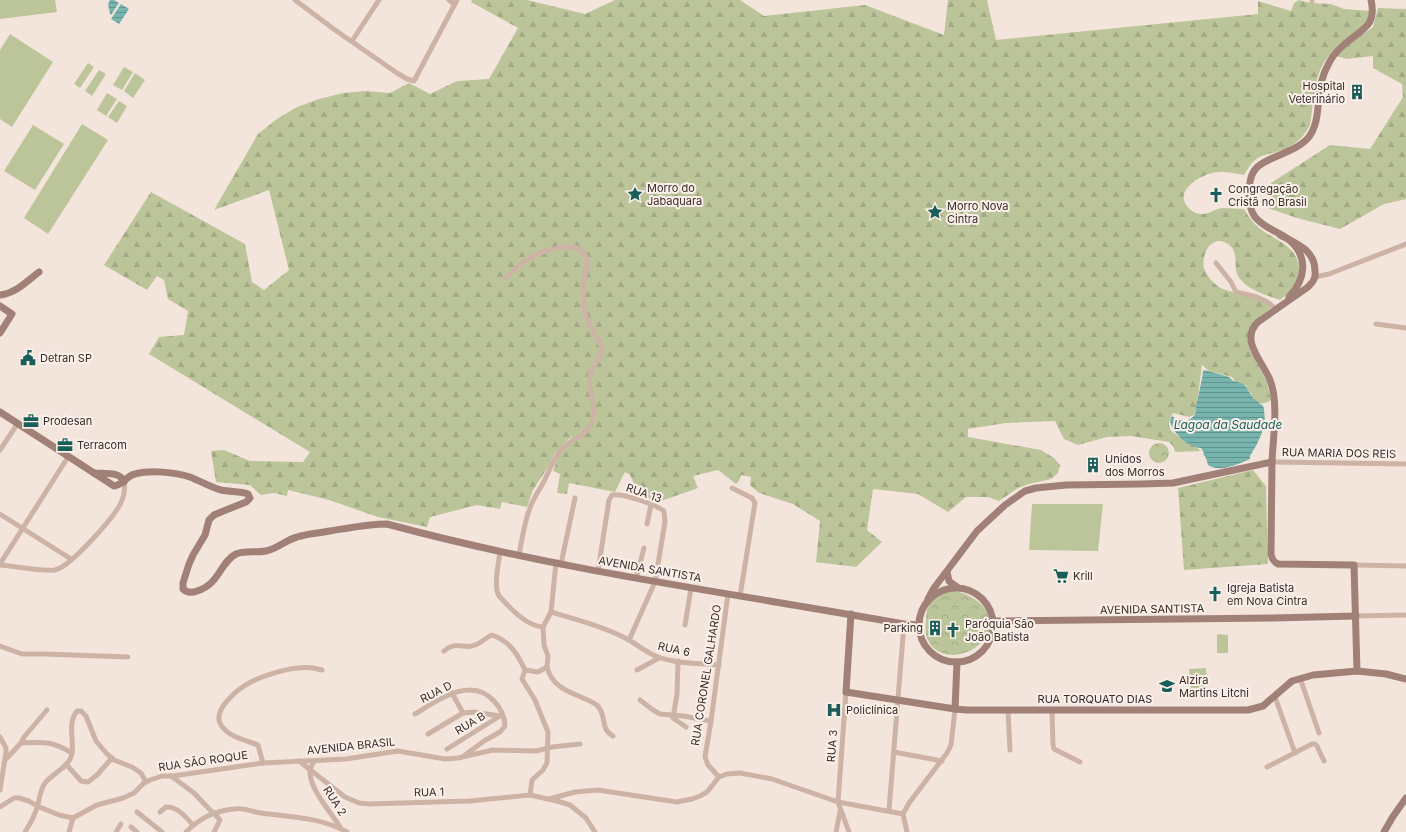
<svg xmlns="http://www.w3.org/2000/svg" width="1406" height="832" viewBox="0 0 1406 832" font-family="Inter,sans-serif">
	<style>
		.grass { fill: #bcc59a }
		.forest { fill: url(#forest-firs) }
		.park { fill: url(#park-crowns) }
		.water { fill: url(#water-rules) }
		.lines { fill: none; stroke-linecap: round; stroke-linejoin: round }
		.street { stroke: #cdb3a6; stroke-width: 5 }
		.secondary { stroke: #a18177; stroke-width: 7 }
		.labels { text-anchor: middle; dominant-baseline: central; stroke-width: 4; stroke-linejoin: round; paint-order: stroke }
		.poi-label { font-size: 11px; fill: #392b28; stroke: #fbf0e9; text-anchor: start }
		.street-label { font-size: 11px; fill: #392b28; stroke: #fbf0e9 }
		.water-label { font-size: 12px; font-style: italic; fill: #1a5e5a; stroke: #fbf0e9 }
	</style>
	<defs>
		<pattern id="forest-firs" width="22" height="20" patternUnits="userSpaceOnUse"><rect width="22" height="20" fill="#bcc59a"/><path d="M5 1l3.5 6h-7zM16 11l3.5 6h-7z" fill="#a2a985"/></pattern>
		<pattern id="park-crowns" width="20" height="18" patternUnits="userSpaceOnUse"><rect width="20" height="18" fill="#bcc59a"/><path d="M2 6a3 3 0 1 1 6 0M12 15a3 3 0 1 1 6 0" fill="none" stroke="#a2a985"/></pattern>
		<pattern id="water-rules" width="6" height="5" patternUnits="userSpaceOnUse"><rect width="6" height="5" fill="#78b4ae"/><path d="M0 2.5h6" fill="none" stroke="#63938e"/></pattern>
	</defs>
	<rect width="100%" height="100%" fill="#f4e5dc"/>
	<g class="grass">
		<path d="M0,0H55L57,12L0,19Z"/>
		<path d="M10,34L53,62L12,127L0,119V50Z"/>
		<path d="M88,63L94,67L80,88L74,84Z"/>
		<path d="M124,67L133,72L122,90L113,85Z"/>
		<path d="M99,70L106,74L92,96L85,91Z"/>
		<path d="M135,73L145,80L133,98L124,91Z"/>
		<path d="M107,93L117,99L106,116L97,110Z"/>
		<path d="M119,101L127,106L117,123L108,117Z"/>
		<path d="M82,124L108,140L48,234L24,218Z"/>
		<path d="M33,125L64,144L35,190L4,171Z"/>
		<path d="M1032,504H1103L1098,551L1029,550Z"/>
		<path d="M1217,634L1228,635V653H1217Z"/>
		<path d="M1206,668V691H1191L1189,669Z"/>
	</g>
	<g class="forest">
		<path d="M472,0H527L585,14L615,0H740L764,16L865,5L944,35L948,0H987L996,40L1258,14V1L1291,11L1294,3L1299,0L1311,3L1331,4L1344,9L1370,11C1369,16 1368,21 1365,25C1355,37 1338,43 1327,58C1313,77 1314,102 1310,125C1302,141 1290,148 1273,153C1268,154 1263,155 1258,158C1251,162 1248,169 1244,175C1236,174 1227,171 1219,172C1206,172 1177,187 1185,203C1188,208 1191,211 1196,213C1205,217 1214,209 1223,208C1230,208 1237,209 1244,209C1248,216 1253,223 1259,228C1274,240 1298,246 1299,268C1300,274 1298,281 1297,286L1280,300C1266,295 1250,291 1240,279C1230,267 1243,250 1224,242C1210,236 1201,256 1204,268C1206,275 1213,283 1219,287C1227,293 1250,293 1260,297C1265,299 1269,304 1272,307L1259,318L1250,350L1267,382L1271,400C1265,404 1259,405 1254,399C1252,398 1252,395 1251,393C1249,390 1247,390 1246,385L1235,382L1232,377L1209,371L1202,365L1196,411L1194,415L1189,417L1173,413C1162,431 1176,434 1188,441C1193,444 1197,448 1201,451L1175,452L1173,446L1169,442L1131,436L1107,437L1078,445L1064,439L1055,421L1006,423L968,429V437L1041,450L1054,458L1060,465L1058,473L1051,479L1029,484L1018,488L999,501L988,497H966L948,512L918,494L873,489L867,530L882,542L856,567L816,562L820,521L793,504L759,493L750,485L751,477L741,475L739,481L736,484L718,470L693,476L698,488L658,502L639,494L630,475L625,472L615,492L569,483L567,494L557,493L560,474L553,471L560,452L573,435L554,454L548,467L533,490L527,507L502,502L500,509L477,505L430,517L427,527L378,517L329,500L288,490L287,496L274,493L261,495L250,485L216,482L211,451L224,450L250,461L303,462L310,452L149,354L159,337L184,335L188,311L168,299L164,280L157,276L147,290L104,265L151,192L245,244L252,282L264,290L289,270L269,190L214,210L258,134L277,119L297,107L319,99L343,93L366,91L390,93L409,83L430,94L457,81L489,79L518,28L471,2Z"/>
		<path d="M1378,8L1406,9V199L1384,204L1340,229L1297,218L1268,208L1271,183L1330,145L1370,149L1403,97L1402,84L1373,68V56L1346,59L1337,56L1346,46L1373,27Z"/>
		<path d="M1253,470L1266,486L1268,564L1184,570L1178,488Z"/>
	</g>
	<g class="park">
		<circle cx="1159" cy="453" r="10"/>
		<path d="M947,590C976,591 1011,621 976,647C960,659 933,659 926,635C925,629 926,623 926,617C928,603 932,593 947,590Z"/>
	</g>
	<g class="water">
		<path d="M110,0H114L119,3L111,15L110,14L108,4Z"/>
		<path d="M121,4L129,9L119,24L111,19Z"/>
		<path d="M1205,370L1229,377L1233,381L1244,384L1250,393L1253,398L1263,406L1264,409L1265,422L1261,435L1257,444L1250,456V459C1238,464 1220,473 1208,465L1206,458L1203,454L1204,453L1201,448C1189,448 1171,432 1170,420L1172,416C1180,424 1198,422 1196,406L1202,379L1203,371Z"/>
	</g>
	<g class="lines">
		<g class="street">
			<path d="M295,0L335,30L397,73L407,79L414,81L457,0"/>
			<path d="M449,0L454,4"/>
			<path d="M1312,1V0"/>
			<path d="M352,41L379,0"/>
			<path d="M1216,263L1231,282L1236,292C1251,295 1267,298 1276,310"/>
			<path d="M506,277C513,271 520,264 528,259C540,252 579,237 586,257C589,265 585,273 584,281C583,290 582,299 584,309C586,322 596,335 602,347C603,359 592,364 590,375C586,391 599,406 592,423C586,437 569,440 560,451C554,458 551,467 547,475C542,487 534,496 530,508C524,523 522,540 519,555"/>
			<path d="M1315,277L1329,274L1406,244"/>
			<path d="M1376,324L1406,328"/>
			<path d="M0,450L18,423"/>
			<path d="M1272,462L1406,464"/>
			<path d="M732,488L752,498L755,503L740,596"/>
			<path d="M0,514L71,559"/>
			<path d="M647,524L651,505"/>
			<path d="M500,551C499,563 493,585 499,596C510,608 526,626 543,627"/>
			<path d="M0,564L68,457"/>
			<path d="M561,564L575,498"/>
			<path d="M0,565C15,566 41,572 55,570C70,567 117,515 122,500C125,494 125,488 124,482"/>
			<path d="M1354,565L1406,566"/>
			<path d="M598,571L609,500L612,495C623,493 656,505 664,511L665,522L655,582L629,640"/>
			<path d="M636,579L644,548"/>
			<path d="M551,612C575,619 608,628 629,640C639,646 647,653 658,657C677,664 700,663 719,665"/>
			<path d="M1356,616L1406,615"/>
			<path d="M685,625L691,588"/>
			<path d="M0,646L22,654H45L128,657"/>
			<path d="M444,651C456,640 464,650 475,645C482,643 486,637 492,635C510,641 518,655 525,670"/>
			<path d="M678,661L677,694L673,718L686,727"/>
			<path d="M547,667C553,692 578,693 597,705C608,717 599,728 613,736"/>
			<path d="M525,670L522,679L535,700L548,732L547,763L543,770L532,780L530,795"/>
			<path d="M525,670L538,672L547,667L548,656L544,645L543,627L551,612L556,563"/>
			<path d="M637,670L659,658"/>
			<path d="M1300,678L1319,733"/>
			<path d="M846,692L838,802L849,832"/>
			<path d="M452,693L463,713"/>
			<path d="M1275,697L1295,753"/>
			<path d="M640,700L653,710L660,714L683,716L711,721"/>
			<path d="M1008,710L1010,750"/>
			<path d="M1052,711L1053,745L1054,749L1080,762"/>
			<path d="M415,714C437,701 471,675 494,701C500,707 505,717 505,726L500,732L484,741L465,755"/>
			<path d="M428,734L463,713L474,712L500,716"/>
			<path d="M0,737L6,748V752L0,790"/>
			<path d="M21,743C44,742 52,741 72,753"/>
			<path d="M447,749L500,716"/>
			<path d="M894,752L942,761"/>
			<path d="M6,759L21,743L24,737L47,710"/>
			<path d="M299,761L345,797L359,803L369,804L470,801L530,795L557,801L570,805L586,818L595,832"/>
			<path d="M314,761C313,763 311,767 310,769C308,788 331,812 340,827"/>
			<path d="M263,763L258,745C246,740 228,737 221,725C211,710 239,688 251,682C262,676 285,669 298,668C306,667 314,668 322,670"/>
			<path d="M66,764L81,781L88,782L97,775L112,758"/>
			<path d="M1267,767L1312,744H1315L1317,746L1324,761"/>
			<path d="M171,776L194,793L213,813"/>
			<path d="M719,777L708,765L705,757L711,721L728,594"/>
			<path d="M549,799L575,792L598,790L677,802L692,799L700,796L707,792L719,777L727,774L740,773L772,779L838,802L903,814"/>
			<path d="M0,807L14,798H19L29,801L37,806L59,815L73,818L97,805L123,798L134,793L144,783L150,780L162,776H173L263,763L346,759L398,751L445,759L458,758L493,750L536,751L552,747L580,744"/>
			<path d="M889,810L904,624"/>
			<path d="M137,812L162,832"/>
			<path d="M160,812L166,807C177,806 186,817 193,825"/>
			<path d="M903,814L909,803L947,753L951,745L955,709"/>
			<path d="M903,814L907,832"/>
			<path d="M131,827L137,832"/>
			<path d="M25,832C30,824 35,816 37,807C40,798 40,790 45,783C52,774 67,768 71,757C76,743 66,725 77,711H81L86,716L96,741L107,754L114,760L132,767L141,773L146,782"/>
			<path d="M69,832L73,818"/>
			<path d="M116,832L121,824"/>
			<path d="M186,832C200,818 214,811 234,809C243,807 252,812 261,813C290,817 320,817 347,832"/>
			<path d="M214,832L220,820L214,813"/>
			<path d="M836,832L840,812"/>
		</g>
		<g class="secondary">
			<path d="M0,295C16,293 26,282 39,272"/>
			<path d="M1289,297C1306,279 1309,256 1288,239C1277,231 1264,228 1255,217C1250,210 1249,202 1249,194C1249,186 1250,177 1254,171C1263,157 1294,154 1308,138C1320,124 1317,101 1321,83C1323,75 1326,68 1330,61C1335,52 1343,45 1351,39C1367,27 1376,22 1371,0"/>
			<path d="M0,306L12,314L0,333"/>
			<path d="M0,412L114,486C123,485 126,476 135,474C150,470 175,472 190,477C200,481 210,487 221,490C230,492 240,491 248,494L250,498L246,502L221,512L214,515L209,520L205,535L193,555L189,564L183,583V589C187,593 192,593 197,591C220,584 220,562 236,554C245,550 256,553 266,551C277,549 286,540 297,537C307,534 319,533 330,531C349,528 368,524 387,524C557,570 731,593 904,624L920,625"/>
			<path d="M1272,462L1271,554C1272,560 1274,562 1278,564L1354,565L1357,671"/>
			<path d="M94,473C104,474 120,471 124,482"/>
			<path d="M947,572L949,581L957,587"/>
			<circle cx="956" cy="625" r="37"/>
			<path d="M928,599L934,588L977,531L1005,505L1025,491L1036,488L1066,485L1142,484L1173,483L1272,462C1273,437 1279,403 1270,380C1263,362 1239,340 1258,322L1308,287C1313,282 1316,278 1315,271C1315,250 1296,243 1280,235"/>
			<path d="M851,614L846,692L955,709L967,710H1248L1263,706L1292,681L1313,675L1357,671L1386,674L1406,679"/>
			<path d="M994,621L1273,618L1356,616"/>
			<path d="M955,709L957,662"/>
			<path d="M1384,832L1392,818L1406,798"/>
		</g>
	</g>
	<defs>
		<symbol id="building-bare" viewBox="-9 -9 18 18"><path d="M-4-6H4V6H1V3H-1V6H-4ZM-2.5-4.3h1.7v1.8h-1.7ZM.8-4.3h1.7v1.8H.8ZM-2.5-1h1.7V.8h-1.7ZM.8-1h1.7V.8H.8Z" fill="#1a5e5a" stroke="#fbf0e9" stroke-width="2.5" paint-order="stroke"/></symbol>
		<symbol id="sight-bare" viewBox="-9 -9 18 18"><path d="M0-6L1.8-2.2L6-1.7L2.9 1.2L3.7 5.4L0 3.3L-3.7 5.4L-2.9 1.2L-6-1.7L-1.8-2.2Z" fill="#1a5e5a" stroke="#fbf0e9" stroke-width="2.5" paint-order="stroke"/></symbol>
		<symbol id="church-bare" viewBox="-9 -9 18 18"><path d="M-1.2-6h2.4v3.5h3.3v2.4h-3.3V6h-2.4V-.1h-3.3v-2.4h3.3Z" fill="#1a5e5a" stroke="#fbf0e9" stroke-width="2.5" paint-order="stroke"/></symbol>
		<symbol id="civic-bare" viewBox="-9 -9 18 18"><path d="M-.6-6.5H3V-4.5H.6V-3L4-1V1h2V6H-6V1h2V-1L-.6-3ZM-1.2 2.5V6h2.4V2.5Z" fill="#1a5e5a" stroke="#fbf0e9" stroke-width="2.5" paint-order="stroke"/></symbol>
		<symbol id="office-bare" viewBox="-9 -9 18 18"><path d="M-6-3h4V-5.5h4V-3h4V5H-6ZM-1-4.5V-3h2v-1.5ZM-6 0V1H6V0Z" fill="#1a5e5a" stroke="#fbf0e9" stroke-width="2.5" paint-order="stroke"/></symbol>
		<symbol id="supermarket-bare" viewBox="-9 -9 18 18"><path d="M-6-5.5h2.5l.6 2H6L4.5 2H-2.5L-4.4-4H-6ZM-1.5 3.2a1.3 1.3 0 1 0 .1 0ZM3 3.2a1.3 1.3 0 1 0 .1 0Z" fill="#1a5e5a" stroke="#fbf0e9" stroke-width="2.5" paint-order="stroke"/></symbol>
		<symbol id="school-bare" viewBox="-9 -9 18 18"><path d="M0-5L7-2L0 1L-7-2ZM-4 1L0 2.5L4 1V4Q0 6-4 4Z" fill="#1a5e5a" stroke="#fbf0e9" stroke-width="2.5" paint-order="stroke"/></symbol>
		<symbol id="hospital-bare" viewBox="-9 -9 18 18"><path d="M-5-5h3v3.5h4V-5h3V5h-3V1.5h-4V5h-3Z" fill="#1a5e5a" stroke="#fbf0e9" stroke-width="2.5" paint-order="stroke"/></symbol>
	</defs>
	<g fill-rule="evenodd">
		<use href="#building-bare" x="1346" y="81" width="22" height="22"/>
		<use href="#sight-bare" x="624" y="183" width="22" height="22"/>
		<use href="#church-bare" x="1205" y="184" width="22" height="22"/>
		<use href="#sight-bare" x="924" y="201" width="22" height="22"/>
		<use href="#civic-bare" x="17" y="347" width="22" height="22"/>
		<use href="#office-bare" x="20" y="410" width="22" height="22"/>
		<use href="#office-bare" x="54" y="434" width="22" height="22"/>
		<use href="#building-bare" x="1082" y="454" width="22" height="22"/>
		<use href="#supermarket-bare" x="1050" y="565" width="22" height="22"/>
		<use href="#church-bare" x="1204" y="583" width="22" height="22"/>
		<use href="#building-bare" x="924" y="617" width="22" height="22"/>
		<use href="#church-bare" x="942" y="619" width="22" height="22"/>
		<use href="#school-bare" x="1156" y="675" width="22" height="22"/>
		<use href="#hospital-bare" x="823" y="699" width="22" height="22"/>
	</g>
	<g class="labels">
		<g class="poi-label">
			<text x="1345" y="86" text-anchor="end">Hospital<tspan x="1345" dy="13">Veterinário</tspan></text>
			<text x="647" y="188">Morro do<tspan x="647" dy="13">Jabaquara</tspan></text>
			<text x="1228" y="189">Congregação<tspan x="1228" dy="13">Cristã no Brasil</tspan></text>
			<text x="947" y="206">Morro Nova<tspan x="947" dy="13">Cintra</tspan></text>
			<text x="40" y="358">Detran SP</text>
			<text x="43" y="421">Prodesan</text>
			<text x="77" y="445">Terracom</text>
			<text x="1105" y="459">Unidos<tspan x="1105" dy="13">dos Morros</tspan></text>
			<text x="1073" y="576">Krill</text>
			<text x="1227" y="588">Igreja Batista<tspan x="1227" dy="13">em Nova Cintra</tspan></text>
			<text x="965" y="624">Paróquia São<tspan x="965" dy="13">João Batista</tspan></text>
			<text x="923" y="628" text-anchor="end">Parking</text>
			<text x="1179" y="680">Alzira<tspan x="1179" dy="13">Martins Litchi</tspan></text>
			<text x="846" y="710">Policlínica</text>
		</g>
		<g class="street-label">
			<text transform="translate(1339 453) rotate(1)">RUA MARIA DOS REIS</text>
			<text transform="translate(644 493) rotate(19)">RUA 13</text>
			<text transform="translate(650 569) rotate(10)">AVENIDA SANTISTA</text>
			<text transform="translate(1152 609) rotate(-1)">AVENIDA SANTISTA</text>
			<text transform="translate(674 649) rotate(12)">RUA 6</text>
			<text transform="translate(706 675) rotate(-81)">RUA CORONEL GALHARDO</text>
			<text transform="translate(436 692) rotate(-27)">RUA D</text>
			<text x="1095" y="699">RUA TORQUATO DIAS</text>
			<text transform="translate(470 723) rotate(-31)">RUA B</text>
			<text transform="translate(351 746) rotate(-6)">AVENIDA BRASIL</text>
			<text transform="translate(832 746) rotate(-86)">RUA 3</text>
			<text transform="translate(203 761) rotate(-8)">RUA SÃO ROQUE</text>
			<text transform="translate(429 792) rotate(-1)">RUA 1</text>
			<text transform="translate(335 801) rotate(57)">RUA 2</text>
		</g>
		<g class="water-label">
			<text x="1228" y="424">Lagoa da Saudade</text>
		</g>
	</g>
</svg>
